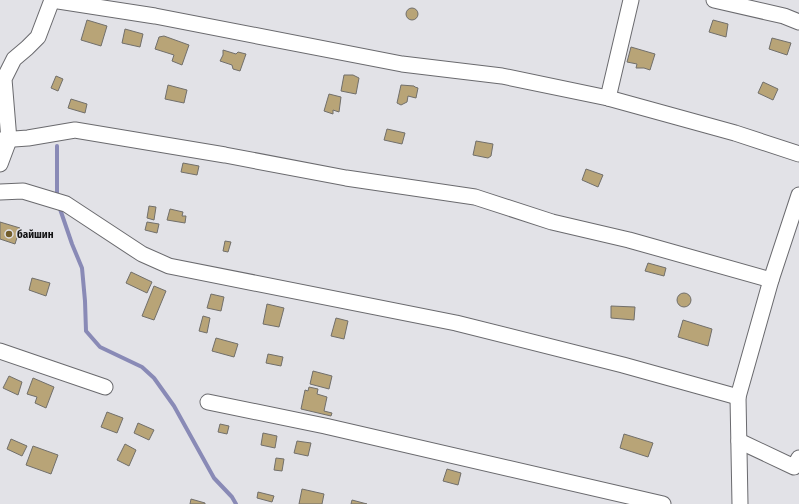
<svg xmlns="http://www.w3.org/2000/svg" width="799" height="504" viewBox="0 0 799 504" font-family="'Fira Sans Condensed',sans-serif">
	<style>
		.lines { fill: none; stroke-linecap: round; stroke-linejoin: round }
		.stream { stroke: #898ab6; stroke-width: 4 }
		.building { fill: #b8a477; stroke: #716f6b }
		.minor-casing { stroke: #6a6a6e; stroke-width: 17 }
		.minor { stroke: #fff; stroke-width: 15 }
		.poi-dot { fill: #725d2c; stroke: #e2e2e7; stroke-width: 1.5 }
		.labels { text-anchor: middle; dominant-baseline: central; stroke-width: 3; stroke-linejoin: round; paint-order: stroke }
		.poi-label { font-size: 11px; font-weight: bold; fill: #131314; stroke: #e2e2e7; text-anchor: start }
	</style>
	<rect width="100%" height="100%" fill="#e2e2e7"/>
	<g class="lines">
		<g class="stream">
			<path d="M57,198V146"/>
			<path d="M59,206L72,244L82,268L85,301L86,331L100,347L142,367L154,378L174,406L214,478L232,497L236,504"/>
		</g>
	</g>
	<g class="building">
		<circle cx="412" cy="14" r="6"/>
		<path d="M87,20L107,26L101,46L81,40Z"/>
		<path d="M713,20L728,24L726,37L709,32Z"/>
		<path d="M125,29L143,34L140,47L122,43Z"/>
		<path d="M164,36L189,45L182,65L172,61L174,55L155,49L159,37Z"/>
		<path d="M772,38L791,43L787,55L769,49Z"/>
		<path d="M631,47L655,54L650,70L644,68H636L637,64L627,62Z"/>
		<path d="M223,50L236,54L238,52L246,54L240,71L233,69L232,65L220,61L223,55Z"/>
		<path d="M344,75H353L359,78L356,94L341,91Z"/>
		<path d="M56,76L63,79L58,91L51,88Z"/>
		<path d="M763,82L778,89L773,100L758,93Z"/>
		<path d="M168,85L187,90L184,103L165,99Z"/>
		<path d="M401,85L414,86L415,87L418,88L416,98L408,96L407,102L401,105L397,103Z"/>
		<path d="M329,94L341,97L339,112L333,110V114L324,111Z"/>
		<path d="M71,99L87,104L85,113L68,108Z"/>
		<path d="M387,129L405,133L402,144L384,140Z"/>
		<path d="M476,141L493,144L491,156L488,158L473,155Z"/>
		<path d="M183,163L199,166L197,175L181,172Z"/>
		<path d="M586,169L603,175L598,187L582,180Z"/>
		<path d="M149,206L156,207L154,220L147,218Z"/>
		<path d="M170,209L183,212L182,216H186L185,223L167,220Z"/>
		<path d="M0,222L20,228L15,244L0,239Z"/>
		<path d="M147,222L159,224L157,233L145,230Z"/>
		<path d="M225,241L231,242L228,252L223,251Z"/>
		<path d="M648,263L666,268L664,276L645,271Z"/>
		<path d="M131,272L152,282L147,293L126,283Z"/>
		<path d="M32,278L50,283L46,296L29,290Z"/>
		<path d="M154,286L166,291L154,320L142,316Z"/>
		<circle cx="684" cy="300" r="7"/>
		<path d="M211,294L224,297L221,311L207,308Z"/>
		<path d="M267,304L284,308L279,327L263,324Z"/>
		<path d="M611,306L635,307L634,320L611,318Z"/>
		<path d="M203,316L210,318L207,333L199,331Z"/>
		<path d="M336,318L348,321L344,339L331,336Z"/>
		<path d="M683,320L712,329L708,346L678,337Z"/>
		<path d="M216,338L238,344L234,357L212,351Z"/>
		<path d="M268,354L283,357L281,366L266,363Z"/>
		<path d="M313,371L332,376L329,389L310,384Z"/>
		<path d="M9,376L22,382L18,395L3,388Z"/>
		<path d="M33,378L54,387L46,408L35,403L37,397L27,394Z"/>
		<path d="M309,387L318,389L317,394L327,397L324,411L332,413L331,416L301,409L305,390L308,391Z"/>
		<path d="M107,412L123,418L117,433L101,427Z"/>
		<path d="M138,423L154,430L149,440L134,433Z"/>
		<path d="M220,424L229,426L227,434L218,432Z"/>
		<path d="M263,433L277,436L275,448L261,445Z"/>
		<path d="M624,434L653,443L648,457L620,448Z"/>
		<path d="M11,439L27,446L22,456L7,449Z"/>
		<path d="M297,441L311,443L308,456L294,453Z"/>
		<path d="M125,444L136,450L129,466L117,460Z"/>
		<path d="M33,446L58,455L51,474L26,465Z"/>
		<path d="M276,458L284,459L282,471L274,470Z"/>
		<path d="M447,469L461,473L458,485L443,481Z"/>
		<path d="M302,489L324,494L322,504H299Z"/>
		<path d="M258,492L274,496L272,502L257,498Z"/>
		<path d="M191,499L205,503V504H190Z"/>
		<path d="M352,500L367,504H351Z"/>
	</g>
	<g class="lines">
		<defs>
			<g id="minor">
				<path d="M52,0L155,16L402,64L502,76L608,98L735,133L799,154"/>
				<path d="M714,0L784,16L799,22"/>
				<path d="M608,98L631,0"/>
				<path d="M0,140L28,138L75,130L225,155L346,178L475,197L552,222L629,240L771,280"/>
				<path d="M0,164L9,140L4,79L14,59L27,48L38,37L52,0"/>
				<path d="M0,192L23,191L66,204L142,254L169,266L456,323L623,365L738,397"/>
				<path d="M0,351L105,387"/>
				<path d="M208,402L325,426L663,504"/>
				<path d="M739,441L794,467L799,458"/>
				<path d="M740,504L738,397L771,280L799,195"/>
			</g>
		</defs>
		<use href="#minor" class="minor-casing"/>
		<use href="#minor" class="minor"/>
	</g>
	<circle class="poi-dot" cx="9" cy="234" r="4"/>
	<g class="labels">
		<g class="poi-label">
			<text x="17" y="234">байшин</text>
		</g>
	</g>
</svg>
